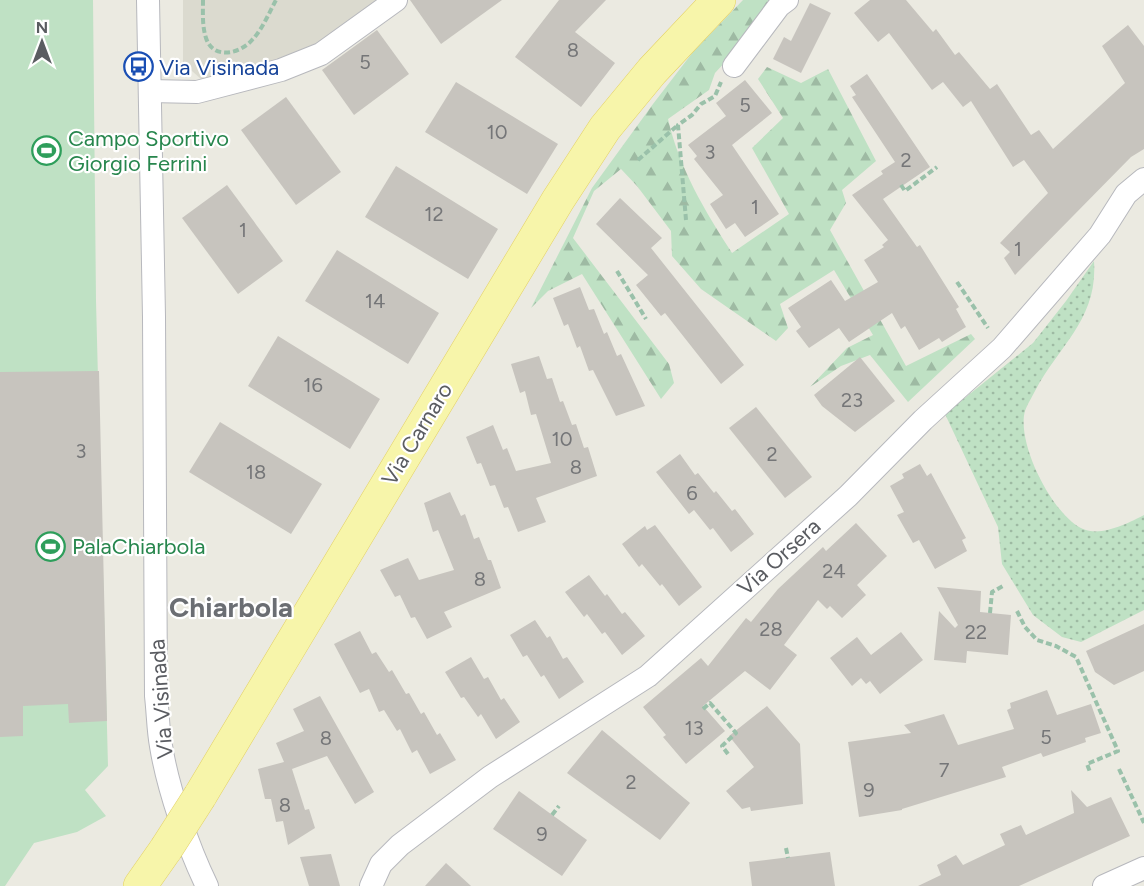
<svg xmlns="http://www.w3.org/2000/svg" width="1144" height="886" viewBox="0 0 1144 886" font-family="Figtree,sans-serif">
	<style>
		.education { fill: #dbdacf }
		.grass { fill: url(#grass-dots) }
		.forest { fill: url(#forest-firs) }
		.garden { fill: #bfe1c4 }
		.building { fill: #c7c4be }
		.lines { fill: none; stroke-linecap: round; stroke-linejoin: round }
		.street-casing { stroke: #b7b8bd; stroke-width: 24 }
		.primary-casing { stroke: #e4d162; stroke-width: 34 }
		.path { stroke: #9ac1aa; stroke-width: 4; stroke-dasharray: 6 3; stroke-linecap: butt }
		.street { stroke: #fff; stroke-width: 22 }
		.primary { stroke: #f7f5aa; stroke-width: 33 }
		.primary-bridge-casing { stroke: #e4d162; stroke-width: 34; stroke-linecap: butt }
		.primary-bridge { stroke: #f7f5aa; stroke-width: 33 }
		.labels { text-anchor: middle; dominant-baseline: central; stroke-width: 4.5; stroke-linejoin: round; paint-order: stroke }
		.number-label { font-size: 20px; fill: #757678 }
		.transit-label { font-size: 22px; fill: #164399; stroke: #fff; text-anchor: start }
		.leisure-label { font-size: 22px; fill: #27864d; stroke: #fff; text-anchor: start }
		.street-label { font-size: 22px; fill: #5a5c61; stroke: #fff }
		.district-label { font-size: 28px; font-weight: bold; fill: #6b6e73; stroke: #fff }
	</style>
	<defs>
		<pattern id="grass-dots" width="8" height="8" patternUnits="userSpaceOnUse" patternTransform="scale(1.5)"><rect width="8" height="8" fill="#bfe1c4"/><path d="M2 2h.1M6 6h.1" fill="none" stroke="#9ebaa3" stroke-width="1.8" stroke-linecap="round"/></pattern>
		<pattern id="forest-firs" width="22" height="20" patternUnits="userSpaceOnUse" patternTransform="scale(1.5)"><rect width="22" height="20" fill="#bfe1c4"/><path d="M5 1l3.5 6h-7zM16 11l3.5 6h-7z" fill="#9ebaa3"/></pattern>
	</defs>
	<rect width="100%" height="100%" fill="#ebeae1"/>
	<path class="education" d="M183,0H385L331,38L283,60L202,80L183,63Z"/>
	<path class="grass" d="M1094,261C1098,319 1060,344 1035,391C1032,397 1027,405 1025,411C1016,443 1053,516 1083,529C1101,537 1129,523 1144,515V610L1081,642L1062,637L1033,615L1002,564L998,527L945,414L1033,343L1066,301Z"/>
	<path class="forest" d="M743,0H771L727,60L715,73L709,90L668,119C679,168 705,211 732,253L789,214L752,148L783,118L758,79L767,67L801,83L828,69L876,161L842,190L846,203L830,230L906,366L971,334L975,339L908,402L870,355L841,366L810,387L847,348L873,335L834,270L780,304L788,328L776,341L701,289L672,256L671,231L637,186L621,169L594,191L573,238L669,364L674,383L661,399L582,274L548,291L531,308L592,188L653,104L693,52Z"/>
	<path class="garden" d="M0,0H93L96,301L108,766L85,790L106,816L77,832L34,843L5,886H0Z"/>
	<g class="building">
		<path d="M410,0H502L441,44Z"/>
		<path d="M559,0H606L575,32L615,63L581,107L515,57Z"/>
		<path d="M870,0H906L933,32L936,29L955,55L959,52L990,89L997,84L1031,135L1039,130L1053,149L1125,83L1102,46L1128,25L1144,46V149L1131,157L1015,275L1004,258L1010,252L1000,243L1048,193L1024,160L1013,167L971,101L963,107L943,82L932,90L889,33L878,42L854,13Z"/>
		<path d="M810,3L831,13L801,73L773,59L784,37L791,41Z"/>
		<path d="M377,30L409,74L354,115L322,70Z"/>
		<path d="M867,74L930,167L883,199L917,247L920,245L959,307L956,309L966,327L942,342L939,338L919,350L905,326L901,329L892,313L849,342L839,328L809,348L796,331L801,327L788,308L831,280L845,301L878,282L864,260L884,247L882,245L888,240L852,195L883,174L881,171L895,162L852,97L856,95L850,86Z"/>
		<path d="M745,80L772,113L732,145L779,214L745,237L735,223L726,229L710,204L723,195L694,159L697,156L688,145L726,116L716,103Z"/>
		<path d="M456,82L558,144L527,194L425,132Z"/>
		<path d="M286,97L341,172L296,205L241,130Z"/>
		<path d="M396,166L498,229L468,279L365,217Z"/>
		<path d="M227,185L283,261L238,294L182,218Z"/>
		<path d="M620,198L662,238L651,248L744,365L721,384L665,313L661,316L636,285L648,275L596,224Z"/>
		<path d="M337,250L439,313L408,364L305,301Z"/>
		<path d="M580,287L589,310L594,309L604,334L607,332L617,356L621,354L645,406L616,416L593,370L589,371L580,346L577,348L568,324L564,326L553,298Z"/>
		<path d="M278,336L380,399L350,449L248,386Z"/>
		<path d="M539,356L547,379L552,378L560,402L563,401L572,425L576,424L584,448L588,447L597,476L536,498L546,522L518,532L508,507L504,508L495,485L490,486L481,463L477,464L466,437L493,425L503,450L507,448L516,471L551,463L536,414L531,415L525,391L520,393L511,364Z"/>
		<path d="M860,357L895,401L855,432L822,406L814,395Z"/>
		<path d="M99,371L107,721L69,723L68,704L23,706V736L0,737V372Z"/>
		<path d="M756,407L812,477L785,498L729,428Z"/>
		<path d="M220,422L322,484L291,534L189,472Z"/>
		<path d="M680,454L695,475L698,473L714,493L716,491L732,511L735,509L754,534L731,552L713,528L710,530L694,510L689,514L656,472Z"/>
		<path d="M920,464L927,476L931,473L966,538L962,540L967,551L935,569L919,540L913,543L897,515L904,512L890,486L904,478L902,474Z"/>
		<path d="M450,492L461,516L465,514L474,539L479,537L488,560H491L501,588L444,612L452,627L427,639L415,617L411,618L400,595L395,597L380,570L408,558L419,580L454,570L438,530L433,532L424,503Z"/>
		<path d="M856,523L887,556L857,585L866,595L842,618L830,606L827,609L818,600L784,645L797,655L770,690L745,671L703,706L725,731L686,764L663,737L666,735L643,707L701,658L708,666L746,618L751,622L778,589L823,547L826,551Z"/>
		<path d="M655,525L702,587L679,606L662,584L660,586L642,564L639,567L622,544L645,526L647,530Z"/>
		<path d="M589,575L605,596L607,594L622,614L625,612L645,636L622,655L605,632L602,634L587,614L584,617L565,592Z"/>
		<path d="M937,587L981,591L980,612L1011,615L1008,655L967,651L966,663L934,660L939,611L955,628L958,625Z"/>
		<path d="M535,620L547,638L550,636L563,659L567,657L584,682L559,699L544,675L541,677L527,655L523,657L510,635Z"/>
		<path d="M1144,624V671L1114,685L1095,672L1086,651Z"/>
		<path d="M360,631L372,654L376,652L389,672L392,670L406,694L409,693L421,714L424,712L437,735L440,733L456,760L430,774L417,750L412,753L400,729L397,731L384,710L379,712L369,689L360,693L334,644Z"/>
		<path d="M901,632L923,660L880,694L870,681L866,684L861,678L852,686L830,658L857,637L871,655Z"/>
		<path d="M471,657L484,679L488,677L501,700L504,698L520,722L496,739L481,714L478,717L464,697L461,698L445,672Z"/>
		<path d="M1047,690L1057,715L1091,704L1101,733L1085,738L1086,742L1043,757L1041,753L1002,767L1006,777L902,809V810L859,817L848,742L911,733L904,725L944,714L958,745L1014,729L1007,710L1011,708L1010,703Z"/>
		<path d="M320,696L374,792L355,804L327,756L292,769L305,810L309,809L315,828L288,845L283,821L276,822L271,799H265L258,769L284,762L276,743L304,731L293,709Z"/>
		<path d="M767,706L800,744L803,804L751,811L750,807L742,809L726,791L754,767L729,736Z"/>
		<path d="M602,730L690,803L660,840L567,773Z"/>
		<path d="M1071,790L1087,807L1111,797L1130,836L1019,886H918L941,875L937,865L956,855L963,865L1005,845L1000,834L1021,825L1026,835L1074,813Z"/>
		<path d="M519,791L587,840L562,876L493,829Z"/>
		<path d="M830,852L835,886H752L749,862Z"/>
		<path d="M331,854L340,886H309L300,857Z"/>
		<path d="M446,863L471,886H425Z"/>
	</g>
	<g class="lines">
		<defs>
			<g id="street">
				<path d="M148,0L154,317L156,696C158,713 158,730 161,746C168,789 188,847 207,886"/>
				<path d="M734,66L779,6L787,0"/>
				<path d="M150,91L197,92L281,70L321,54L396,0"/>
				<path d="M371,886L381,864L400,845L490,777L648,676L848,496L923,420L1002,348L1100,235L1126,194L1144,179"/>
				<path d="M1104,886L1144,868"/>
			</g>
			<g id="primary">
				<path d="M200,796L558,200L605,128L652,71L719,0"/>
				<path d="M140,886L166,849"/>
			</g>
		</defs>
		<use href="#street" class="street-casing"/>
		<use href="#primary" class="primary-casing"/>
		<g class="path">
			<path d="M203,0C203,12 202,26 206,38C213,60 240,54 252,40C262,30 269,13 276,0"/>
			<path d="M638,160L678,125"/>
			<path d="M901,185L905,191L937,167"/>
			<path d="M686,220L678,125L692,115L701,104L715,96L721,82"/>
			<path d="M617,271L646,319"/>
			<path d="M957,282L988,328"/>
			<path d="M1017,611L1025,627L1037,640L1056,646L1076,657L1118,751L1087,764L1090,772"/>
			<path d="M990,613L992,592L1003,586"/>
			<path d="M703,709L710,703L736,733L722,746L728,754"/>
			<path d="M1119,769L1144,823"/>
			<path d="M552,815L559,806"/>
			<path d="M786,848L788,858"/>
		</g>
		<use href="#street" class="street"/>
		<use href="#primary" class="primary"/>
		<defs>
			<path id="primary-bridge" d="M166,849L200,796"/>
		</defs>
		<use href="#primary-bridge" class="primary-bridge-casing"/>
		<use href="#primary-bridge" class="primary-bridge"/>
	</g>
	<defs>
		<symbol id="bus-ring" viewBox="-11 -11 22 22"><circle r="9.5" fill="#fff" stroke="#1a4fb4" stroke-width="1.5"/><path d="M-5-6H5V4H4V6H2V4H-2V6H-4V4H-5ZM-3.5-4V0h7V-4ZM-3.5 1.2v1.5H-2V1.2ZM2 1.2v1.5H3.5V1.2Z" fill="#1a4fb4"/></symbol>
		<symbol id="stadium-ring" viewBox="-11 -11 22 22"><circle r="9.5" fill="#fff" stroke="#2e9e5b" stroke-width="1.5"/><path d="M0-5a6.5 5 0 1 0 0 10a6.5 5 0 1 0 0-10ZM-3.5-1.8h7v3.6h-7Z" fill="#2e9e5b"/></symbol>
	</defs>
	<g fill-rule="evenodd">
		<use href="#bus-ring" x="122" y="50" width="33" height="33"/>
		<use href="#stadium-ring" x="30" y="134" width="33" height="33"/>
		<use href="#stadium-ring" x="34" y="530" width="33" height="33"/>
	</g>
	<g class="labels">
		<g class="number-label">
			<text x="573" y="50">8</text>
			<text x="365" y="62">5</text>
			<text x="745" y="105">5</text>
			<text x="497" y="132">10</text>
			<text x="710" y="152">3</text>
			<text x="906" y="160">2</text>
			<text x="755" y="207">1</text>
			<text x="434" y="214">12</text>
			<text x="243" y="230">1</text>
			<text x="1018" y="249">1</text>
			<text x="375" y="301">14</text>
			<text x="313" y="385">16</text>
			<text x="852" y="400">23</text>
			<text x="562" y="439">10</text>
			<text x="81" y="451">3</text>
			<text x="772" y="454">2</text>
			<text x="576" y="467">8</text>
			<text x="256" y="472">18</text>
			<text x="692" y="493">6</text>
			<text x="834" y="571">24</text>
			<text x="480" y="579">8</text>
			<text x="771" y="629">28</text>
			<text x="976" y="632">22</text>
			<text x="694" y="728">13</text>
			<text x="1046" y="737">5</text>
			<text x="326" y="738">8</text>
			<text x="944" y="770">7</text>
			<text x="631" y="782">2</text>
			<text x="869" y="790">9</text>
			<text x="285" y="805">8</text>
			<text x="542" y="834">9</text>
		</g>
		<g class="transit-label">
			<text x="159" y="67">Via Visinada</text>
		</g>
		<g class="leisure-label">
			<text x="68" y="138">Campo Sportivo<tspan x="68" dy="25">Giorgio Ferrini</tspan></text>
			<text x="72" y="546">PalaChiarbola</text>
		</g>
		<g class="street-label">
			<text transform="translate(417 434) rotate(-59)">Via Carnaro</text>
			<text transform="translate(779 557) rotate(-42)">Via Orsera</text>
			<text transform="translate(161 699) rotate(-94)">Via Visinada</text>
		</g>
		<g class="district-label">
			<text x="231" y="607">Chiarbola</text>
		</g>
	</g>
	<g transform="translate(42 42)" stroke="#ffffff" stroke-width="4.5" paint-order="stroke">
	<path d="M0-4.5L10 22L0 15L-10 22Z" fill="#5a5c61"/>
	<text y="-9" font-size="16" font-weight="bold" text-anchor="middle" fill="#5a5c61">N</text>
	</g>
</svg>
